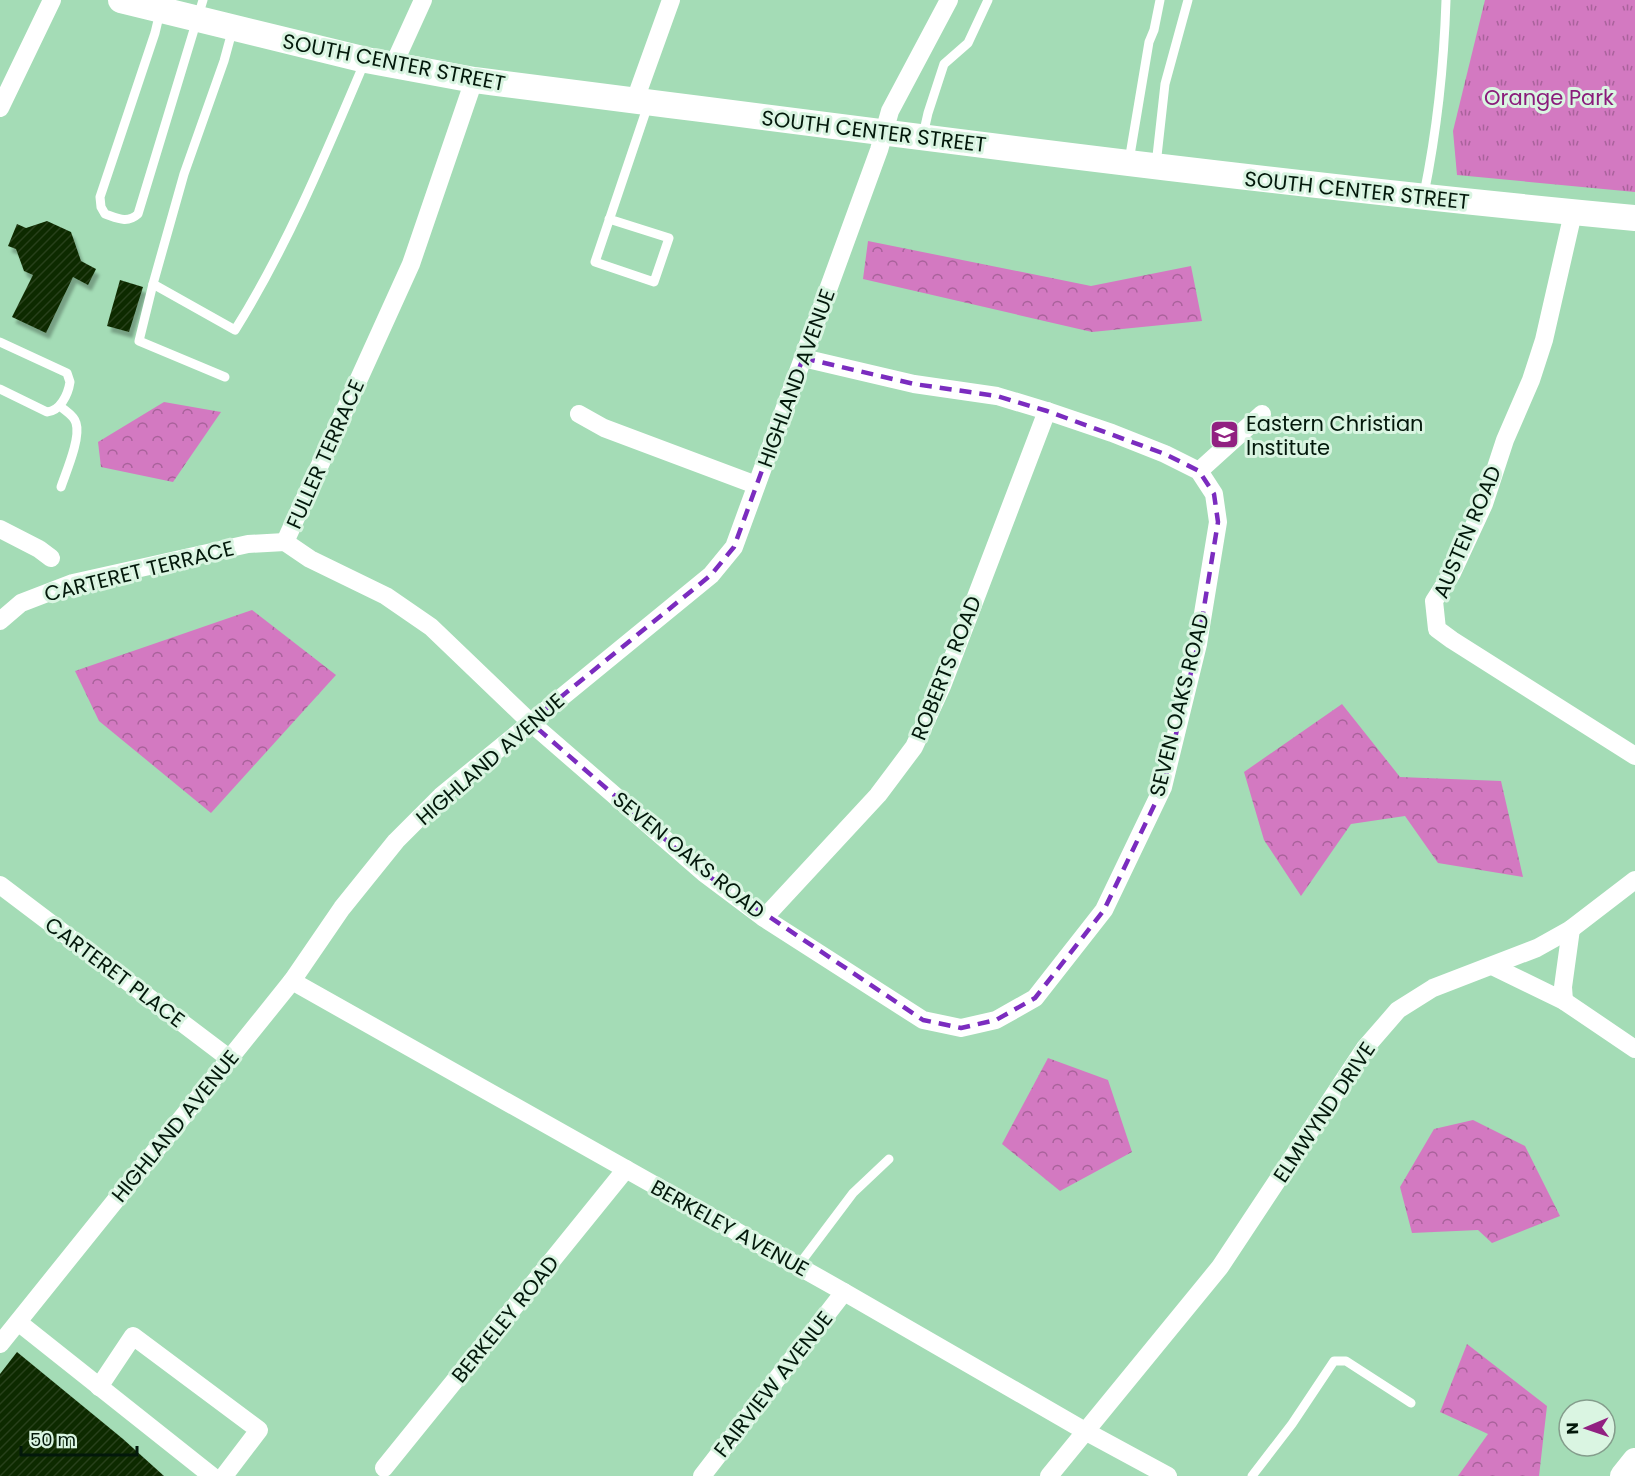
<svg xmlns="http://www.w3.org/2000/svg" width="1635" height="1476" viewBox="0 0 1635 1476" font-family="Poppins,sans-serif">
	<style>
		.forest { fill: url(#forest-crowns) }
		.park { fill: url(#park-tufts) }
		.building { fill: url(#building-hatch); filter: url(#shadow) }
		.lines { fill: none; stroke-linecap: round; stroke-linejoin: round }
		.lane { stroke: #fff; stroke-width: 9 }
		.street { stroke: #fff; stroke-width: 18 }
		.secondary { stroke: #fff; stroke-width: 26 }
		.marked { fill: none; stroke: #7b2cbf; stroke-width: 4.5; stroke-dasharray: 12 8; stroke-linejoin: round }
		.labels { text-anchor: middle; dominant-baseline: central; stroke-width: 6; stroke-linejoin: round; paint-order: stroke }
		.street-label { font-size: 21px; fill: #03180b; stroke: #daf5e2 }
		.park-label { font-size: 21px; fill: #8a1c7b; stroke: #daf5e2 }
		.poi-label { font-size: 21px; fill: #03180b; stroke: #daf5e2; text-anchor: start }
	</style>
	<defs>
		<pattern id="forest-crowns" width="20" height="18" patternUnits="userSpaceOnUse" patternTransform="scale(1.5)"><rect width="20" height="18" fill="#d379c1"/><path d="M2 6a3 3 0 1 1 6 0M12 15a3 3 0 1 1 6 0" fill="none" stroke="#a9629b"/></pattern>
		<pattern id="park-tufts" width="24" height="20" patternUnits="userSpaceOnUse" patternTransform="scale(1.5)"><rect width="24" height="20" fill="#d379c1"/><path d="M3 7l-1-3M5 7V3M7 7l1-3M15 17l-1-3M17 17v-4M19 17l1-3" fill="none" stroke="#a9629b"/></pattern>
		<pattern id="building-hatch" width="6" height="6" patternUnits="userSpaceOnUse" patternTransform="scale(1.5)"><rect width="6" height="6" fill="#0f2900"/><path d="M-1 1l2-2M0 6l6-6M5 7l2-2" fill="none" stroke="#283f1b"/></pattern>
		<filter id="shadow"><feDropShadow dx="3.5" dy="6" stdDeviation="1.5" flood-color="#0004"/></filter>
	</defs>
	<rect width="100%" height="100%" fill="#a4dcb6"/>
	<g class="forest">
		<path d="M868,241L1091,286L1191,266L1202,321L1092,332L863,279Z"/>
		<path d="M164,402L221,412L173,482L101,467L98,442Z"/>
		<path d="M252,610L336,675L211,813L99,721L75,671Z"/>
		<path d="M1342,704L1400,777L1501,781L1523,877L1438,863L1405,816L1351,824L1301,896L1264,840L1244,772Z"/>
		<path d="M1048,1058L1108,1080L1132,1152L1060,1191L1002,1144Z"/>
		<path d="M1473,1120L1525,1146L1560,1216L1492,1243L1478,1230L1412,1233L1400,1187L1434,1129Z"/>
		<path d="M1467,1344L1547,1406L1539,1476H1458L1488,1434L1440,1412Z"/>
	</g>
	<path class="park" d="M1485,0H1635V192L1457,175L1453,131Z"/>
	<g class="building">
		<path d="M47,221L71,232L81,261L96,269L88,285L73,277L46,333L12,317L33,275L24,271L16,249L8,246L17,224L26,228Z"/>
		<path d="M120,280L143,287L129,332L107,326Z"/>
		<path d="M17,1352L123,1439L164,1476H0V1374Z"/>
	</g>
	<g class="lines">
		<g class="lane">
			<path d="M160,12L155,33L100,197L101,207L105,214C117,218 127,224 138,214L203,0"/>
			<path d="M233,28L224,61L184,174L153,284L235,330C288,245 326,153 365,61"/>
			<path d="M923,135L928,113L944,64L968,43L988,0"/>
			<path d="M1129,161L1149,42L1154,30L1160,0"/>
			<path d="M1156,165L1165,84L1188,0"/>
			<path d="M1424,194C1437,130 1444,65 1446,0"/>
			<path d="M609,219L669,238L654,282L595,262L648,105"/>
			<path d="M153,284L139,341L225,377"/>
			<path d="M0,342L67,373L70,382C68,395 60,411 47,412L0,389"/>
			<path d="M60,406C65,411 74,415 76,423C81,438 66,472 61,487"/>
			<path d="M798,1266L853,1193L889,1159"/>
			<path d="M1252,1476L1292,1424L1334,1361H1346L1411,1403"/>
		</g>
		<g class="street">
			<path d="M393,66L423,0"/>
			<path d="M635,100L671,0"/>
			<path d="M0,108L52,0"/>
			<path d="M1573,213L1544,340L1531,380L1505,440L1484,504L1452,573L1434,601L1437,629L1452,640L1635,756"/>
			<path d="M579,414L604,428L756,485"/>
			<path d="M1199,471L1262,414"/>
			<path d="M0,529L39,549L51,558"/>
			<path d="M285,542L310,559L386,596L431,627L530,722L704,873L764,918L923,1020L961,1028L996,1020L1035,998L1104,910L1163,787L1198,644L1218,522L1214,494L1199,471L1165,454L1112,433L1047,411L997,396L914,384L803,358"/>
			<path d="M285,542L411,264L474,80"/>
			<path d="M0,621L21,603L73,583L248,544L285,542"/>
			<path d="M0,885L230,1059"/>
			<path d="M764,918L878,795L914,747L942,686L1047,411"/>
			<path d="M1492,966L1564,1001L1635,1049"/>
			<path d="M292,981L844,1292L1085,1431L1168,1476"/>
			<path d="M1564,1001L1563,987L1571,929"/>
			<path d="M18,1322L212,1476"/>
			<path d="M0,1344L292,981L342,908L396,841L441,796L711,575L734,547L879,150L890,111L949,0"/>
			<path d="M99,1387L133,1336L259,1430L224,1476"/>
			<path d="M384,1468L626,1169"/>
			<path d="M702,1476L844,1292"/>
			<path d="M1049,1476L1220,1267L1365,1048L1398,1010L1433,988L1537,948L1571,929L1635,880"/>
		</g>
		<g class="secondary">
			<path d="M121,0L366,60L474,80C861,129 1247,182 1635,218"/>
			<path d="M1623,1476L1635,1461"/>
		</g>
	</g>
	<path class="marked" d="M803,358L914,384L997,396L1047,411L1165,454L1199,471L1214,494L1218,522L1198,644L1163,787L1104,910L1035,998L996,1020L961,1028L923,1020L704,873L530,722L711,575L734,547Z"/>
	<defs>
		<symbol id="school-square" viewBox="-11 -11 22 22"><rect x="-9" y="-9" width="18" height="18" rx="4" fill="#912181" stroke="#daf5e2"/><path d="M0-5L7-2L0 1L-7-2ZM-4 1L0 2.5L4 1V4Q0 6-4 4Z" fill="#fff"/></symbol>
	</defs>
	<g fill-rule="evenodd">
		<use href="#school-square" x="1208" y="418" width="33" height="33"/>
	</g>
	<g class="labels">
		<g class="street-label">
			<text transform="translate(394 62) rotate(11)">SOUTH CENTER STREET</text>
			<text transform="translate(874 131) rotate(7)">SOUTH CENTER STREET</text>
			<text transform="translate(1357 190) rotate(6)">SOUTH CENTER STREET</text>
			<text transform="translate(796 378) rotate(-70)">HIGHLAND AVENUE</text>
			<text transform="translate(325 454) rotate(-66)">FULLER TERRACE</text>
			<text transform="translate(1467 532) rotate(-67)">AUSTEN ROAD</text>
			<text transform="translate(139 571) rotate(-14)">CARTERET TERRACE</text>
			<text transform="translate(946 668) rotate(-68)">ROBERTS ROAD</text>
			<text transform="translate(1179 705) rotate(-76)">SEVEN OAKS ROAD</text>
			<text transform="translate(490 759) rotate(-41)">HIGHLAND AVENUE</text>
			<text transform="translate(689 855) rotate(39)">SEVEN OAKS ROAD</text>
			<text transform="translate(115 972) rotate(37)">CARTERET PLACE</text>
			<text transform="translate(1324 1112) rotate(-56)">ELMWYND DRIVE</text>
			<text transform="translate(175 1126) rotate(-51)">HIGHLAND AVENUE</text>
			<text transform="translate(730 1228) rotate(29)">BERKELEY AVENUE</text>
			<text transform="translate(505 1319) rotate(-51)">BERKELEY ROAD</text>
			<text transform="translate(773 1384) rotate(-52)">FAIRVIEW AVENUE</text>
		</g>
		<g class="park-label">
			<text x="1549" y="97">Orange Park</text>
		</g>
		<g class="poi-label">
			<text x="1246" y="423">Eastern Christian<tspan x="1246" dy="24">Institute</tspan></text>
		</g>
	</g>
	<g transform="translate(1587 1428) rotate(268)"><circle r="28" fill="#daf5e2" stroke="#849d8c" stroke-width="1.5"/>
	<path d="M0-4.5L10 22L0 15L-10 22Z" fill="#912181"/>
	<text y="-9" font-size="16" font-weight="bold" text-anchor="middle" fill="#03180b">N</text>
	</g>
	<path d="M21 1446v9h116v-9" fill="none" stroke="#03180b" stroke-width="3"/>
	<text x="30" y="1446" font-size="18" fill="#03180b" stroke="#daf5e2" stroke-width="4.5" paint-order="stroke">50 m</text>
</svg>
